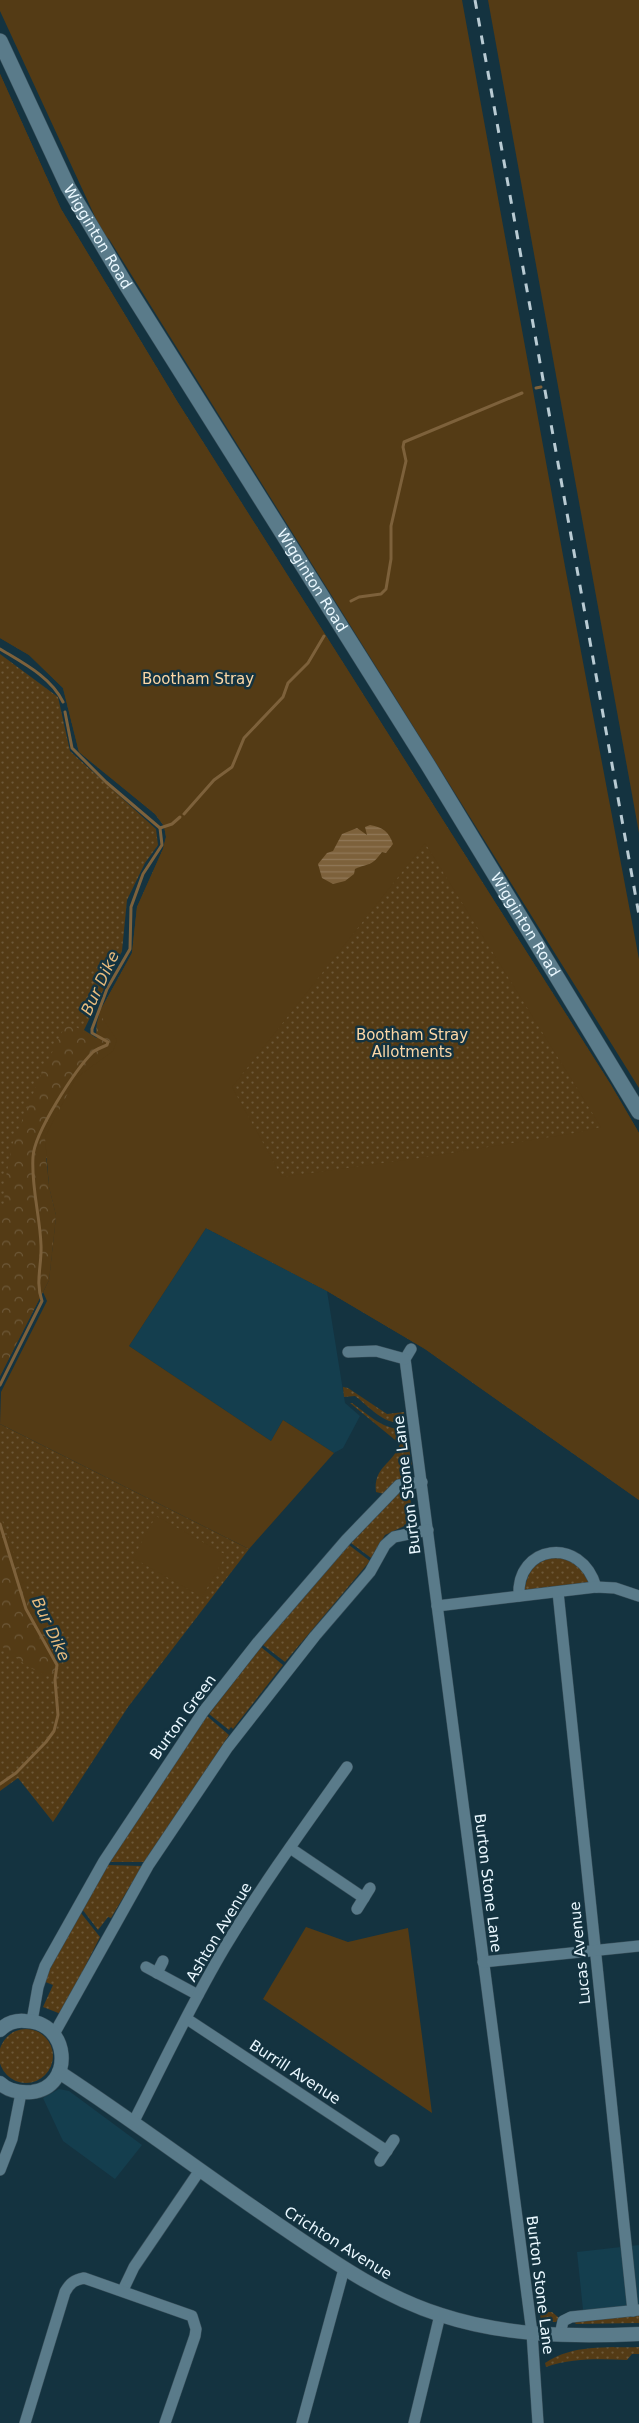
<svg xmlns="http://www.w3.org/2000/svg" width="639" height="2423" viewBox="0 0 639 2423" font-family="'DejaVu Sans',sans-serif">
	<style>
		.built { fill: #143e4e }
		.grass { fill: url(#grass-dots) }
		.forest { fill: url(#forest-crowns) }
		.park { fill: #543b15; fill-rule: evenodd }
		.water { fill: url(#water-rules) }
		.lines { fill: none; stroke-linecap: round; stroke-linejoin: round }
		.stream { stroke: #7d613b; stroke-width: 3 }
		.minor-casing { stroke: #384f5a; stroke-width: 12 }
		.tertiary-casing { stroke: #384f5a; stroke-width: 15 }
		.secondary-casing { stroke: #384f5a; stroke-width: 16 }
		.minor { stroke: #5a7b8a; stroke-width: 11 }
		.tertiary { stroke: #5a7b8a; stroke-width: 14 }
		.secondary { stroke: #5a7b8a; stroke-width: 15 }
		.rail { stroke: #b9cbd3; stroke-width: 3; stroke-dasharray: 9 9; stroke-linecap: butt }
		.labels { text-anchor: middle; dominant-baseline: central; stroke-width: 5; stroke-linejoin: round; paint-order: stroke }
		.street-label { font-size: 15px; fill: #eaf8ff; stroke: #143340 }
		.park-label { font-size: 15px; fill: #fcd7a6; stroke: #143340 }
		.water-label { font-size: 16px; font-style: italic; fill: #e8bb7d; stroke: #143340 }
	</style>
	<defs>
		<pattern id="grass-dots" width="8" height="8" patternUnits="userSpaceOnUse" patternTransform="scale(1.25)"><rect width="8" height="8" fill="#543b15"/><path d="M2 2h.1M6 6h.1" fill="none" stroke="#6d5838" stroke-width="1.8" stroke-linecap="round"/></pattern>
		<pattern id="forest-crowns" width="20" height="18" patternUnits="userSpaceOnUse" patternTransform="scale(1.25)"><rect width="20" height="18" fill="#543b15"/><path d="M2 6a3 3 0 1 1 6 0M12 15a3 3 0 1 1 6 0" fill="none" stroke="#6d5838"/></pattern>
		<pattern id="water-rules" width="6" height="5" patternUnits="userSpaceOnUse" patternTransform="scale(1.25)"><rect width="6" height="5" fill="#7d613b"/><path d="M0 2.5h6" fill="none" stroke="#907858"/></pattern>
	</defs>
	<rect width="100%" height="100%" fill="#143340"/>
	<g class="built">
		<path d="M206,1228L327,1291L345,1403L360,1416L343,1448L334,1453L283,1420L271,1441L129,1346Z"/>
		<path d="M59,2089L69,2091L142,2145L115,2179L63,2141L43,2098Z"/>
		<path d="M639,2245V2314L584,2319L577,2252Z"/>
	</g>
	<g class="grass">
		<path d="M0,74L61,209L177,401L611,1085L639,1133V1500L425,1349L327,1291L206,1228L46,1158L49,1187L56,1216L49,1280L0,1376V654L58,697L70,751L156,829L158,845L145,863L127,900L122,951L84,1030L98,1039L100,1059L99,1013L132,953L137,907L163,849L166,837L164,826L155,814L79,752L63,688L29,655L0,638Z"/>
		<path d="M343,1387L348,1388L387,1414L404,1412L405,1421C386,1428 369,1406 355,1396L344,1397Z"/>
		<path d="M350,1403H352C370,1416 384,1430 406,1430L412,1466L409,1478L384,1494L376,1492C373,1467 393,1464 400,1444Z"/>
		<path d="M0,1424L249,1549L128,1707L53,1822L18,1778L0,1791Z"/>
		<path d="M403,1491L410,1494L413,1522L385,1535L371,1558L351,1543L399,1493Z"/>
		<path d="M349,1545L370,1561L285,1662L263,1645Z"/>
		<path d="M556,1556L577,1563L590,1583L524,1591C529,1568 534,1563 556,1556Z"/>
		<path d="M261,1647L283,1665L233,1729L231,1727L229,1730L209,1714Z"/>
		<path d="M207,1716L229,1735L144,1862H110Z"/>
		<path d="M108,1865L142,1866L111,1918L108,1917L98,1930L82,1909Z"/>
		<path d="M81,1913L100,1937L61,2014L43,2007L53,1985L43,1981Z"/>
		<circle cx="26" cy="2056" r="27"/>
		<path d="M540,2312H552L559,2318L556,2322H541Z"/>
		<path d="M639,2314V2323L576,2324L574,2322Z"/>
		<path d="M639,2347V2354H632L627,2360C599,2359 573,2358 546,2367L545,2363C573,2344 606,2348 639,2347Z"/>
	</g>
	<g class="forest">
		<path d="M114,986L143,1033L45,1146L49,1187L56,1216L49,1280L0,1376V1208H4L5,1182L12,1145L40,1077L67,1022L97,1039C93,1019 105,1003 114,986Z"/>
		<path d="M0,1515L28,1592L57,1657L60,1668L46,1676L27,1666L0,1645Z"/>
	</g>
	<g class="park">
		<path d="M0,0H462L566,572L639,959V1088L109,239L103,234L0,11Z"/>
		<path d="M488,0H639V833Z"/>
		<path d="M0,74L61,209L177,401L611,1085L639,1133V1500L425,1349L327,1291L206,1228L129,1346L271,1441L283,1420L334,1453L249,1549L0,1424L1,1392L47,1301L43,1292L49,1280L56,1216L49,1187L45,1137L76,1078L113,1051L117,1040L99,1013L132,953L137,907L163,849L166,837L164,826L155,814L79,752L63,688L29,655L0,638ZM425,843L601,1127L575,1133L420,1158L282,1177L232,1087Z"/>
		<path d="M156,1516L226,1555L202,1597L133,1558Z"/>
		<path d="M306,1927L348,1942L408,1928L432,2113L263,1999Z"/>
	</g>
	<path class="water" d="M370,825C383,827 389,832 393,844L386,853L382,852C370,868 370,862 355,869L354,874L345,881L333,884L322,878L318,864L327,853L333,851L342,834L357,828L367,835L365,827Z"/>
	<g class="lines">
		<g class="stream">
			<path d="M536,388L541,387"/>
			<path d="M351,601L359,597L381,594L386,589L391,559V526L406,461L403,447L404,442L522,393"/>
			<path d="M0,649C23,663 51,677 63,702"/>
			<path d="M184,814L214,780L232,767L244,738L283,697L288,683L308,663L324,636"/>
			<path d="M160,828L172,824L180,817"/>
			<path d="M0,1385L42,1301C35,1282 42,1265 41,1245C40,1216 31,1186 33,1157C34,1133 75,1070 93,1052C97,1049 102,1047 107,1045L108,1042L92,1033V1029L107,989L130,949L131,907L143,874L162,845L160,828L106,782L72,748L65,712"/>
			<path d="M0,1524L26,1609L57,1665L55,1680L58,1715L54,1731L46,1742L16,1773L0,1784"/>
		</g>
		<defs>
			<g id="minor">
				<path d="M411,1349L405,1359L532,2333L538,2423"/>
				<path d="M348,1352L376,1351L405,1359"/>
				<path d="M558,1592L633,2311"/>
				<path d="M519,1596C516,1545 581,1535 596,1587"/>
				<path d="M437,1606L596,1587L615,1588L639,1596"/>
				<path d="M290,1848L364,1898"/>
				<path d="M357,1909L370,1888"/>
				<path d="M483,1962L639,1946"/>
				<path d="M146,1967L198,1995"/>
				<path d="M157,1973L163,1961"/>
				<path d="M187,2019L387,2151"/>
				<path d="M32,2021L38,1987L45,1966L104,1861L203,1712L258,1642L346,1540L399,1485L422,1482"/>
				<path d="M54,2034L148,1866L228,1747L315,1636L370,1572L385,1545L394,1537L428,1530"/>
				<path d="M133,2123C163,2064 191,2004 225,1947C262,1885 305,1826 347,1767"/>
				<path d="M380,2161L394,2140"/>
				<path d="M0,2170L12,2139L21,2093"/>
				<path d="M123,2290L134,2267L200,2170"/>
				<path d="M560,2335L563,2321L571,2317L639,2310"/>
				<path d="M25,2423L65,2292C70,2283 74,2280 84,2278L192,2316L196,2329L195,2336L165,2423"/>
				<path d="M302,2423L344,2269"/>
				<path d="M414,2423L440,2315"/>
			</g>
			<g id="tertiary">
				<path d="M0,2030C7,2023 15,2020 25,2021C70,2021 75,2087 32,2092C20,2093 9,2092 0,2083"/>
				<path d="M59,2072C134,2121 205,2175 279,2225C331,2260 381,2296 441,2315C505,2336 572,2337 639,2334"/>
			</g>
			<g id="secondary">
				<path id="s1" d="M0,41L68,187L125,283L428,765L639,1112"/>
			</g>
		</defs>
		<use href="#minor" class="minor-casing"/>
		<use href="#tertiary" class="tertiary-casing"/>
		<use href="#secondary" class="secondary-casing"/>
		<use href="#minor" class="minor"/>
		<use href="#tertiary" class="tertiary"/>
		<use href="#secondary" class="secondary"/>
		<path class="rail" d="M475,0L639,915"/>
	</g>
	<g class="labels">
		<g class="street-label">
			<text stroke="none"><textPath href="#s1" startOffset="219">Wigginton Road</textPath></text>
			<text stroke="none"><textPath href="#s1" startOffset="624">Wigginton Road</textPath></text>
			<text stroke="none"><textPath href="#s1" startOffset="1029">Wigginton Road</textPath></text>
			<text transform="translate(407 1485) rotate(-97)">Burton Stone Lane</text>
			<text transform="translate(183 1717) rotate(-54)">Burton Green</text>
			<text transform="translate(488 1883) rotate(83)">Burton Stone Lane</text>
			<text transform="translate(219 1932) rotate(-59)">Ashton Avenue</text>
			<text transform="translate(580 1953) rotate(-96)">Lucas Avenue</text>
			<text transform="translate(295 2072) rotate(33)">Burrill Avenue</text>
			<text transform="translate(338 2243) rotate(32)">Crichton Avenue</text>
			<text transform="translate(540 2285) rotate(83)">Burton Stone Lane</text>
		</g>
		<g class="park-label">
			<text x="198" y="679">Bootham Stray</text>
			<text x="412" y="1035">Bootham Stray<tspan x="412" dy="17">Allotments</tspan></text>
		</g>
		<g class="water-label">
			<text transform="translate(100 983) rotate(-65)">Bur Dike</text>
			<text transform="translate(51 1629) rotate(65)">Bur Dike</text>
		</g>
	</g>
</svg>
